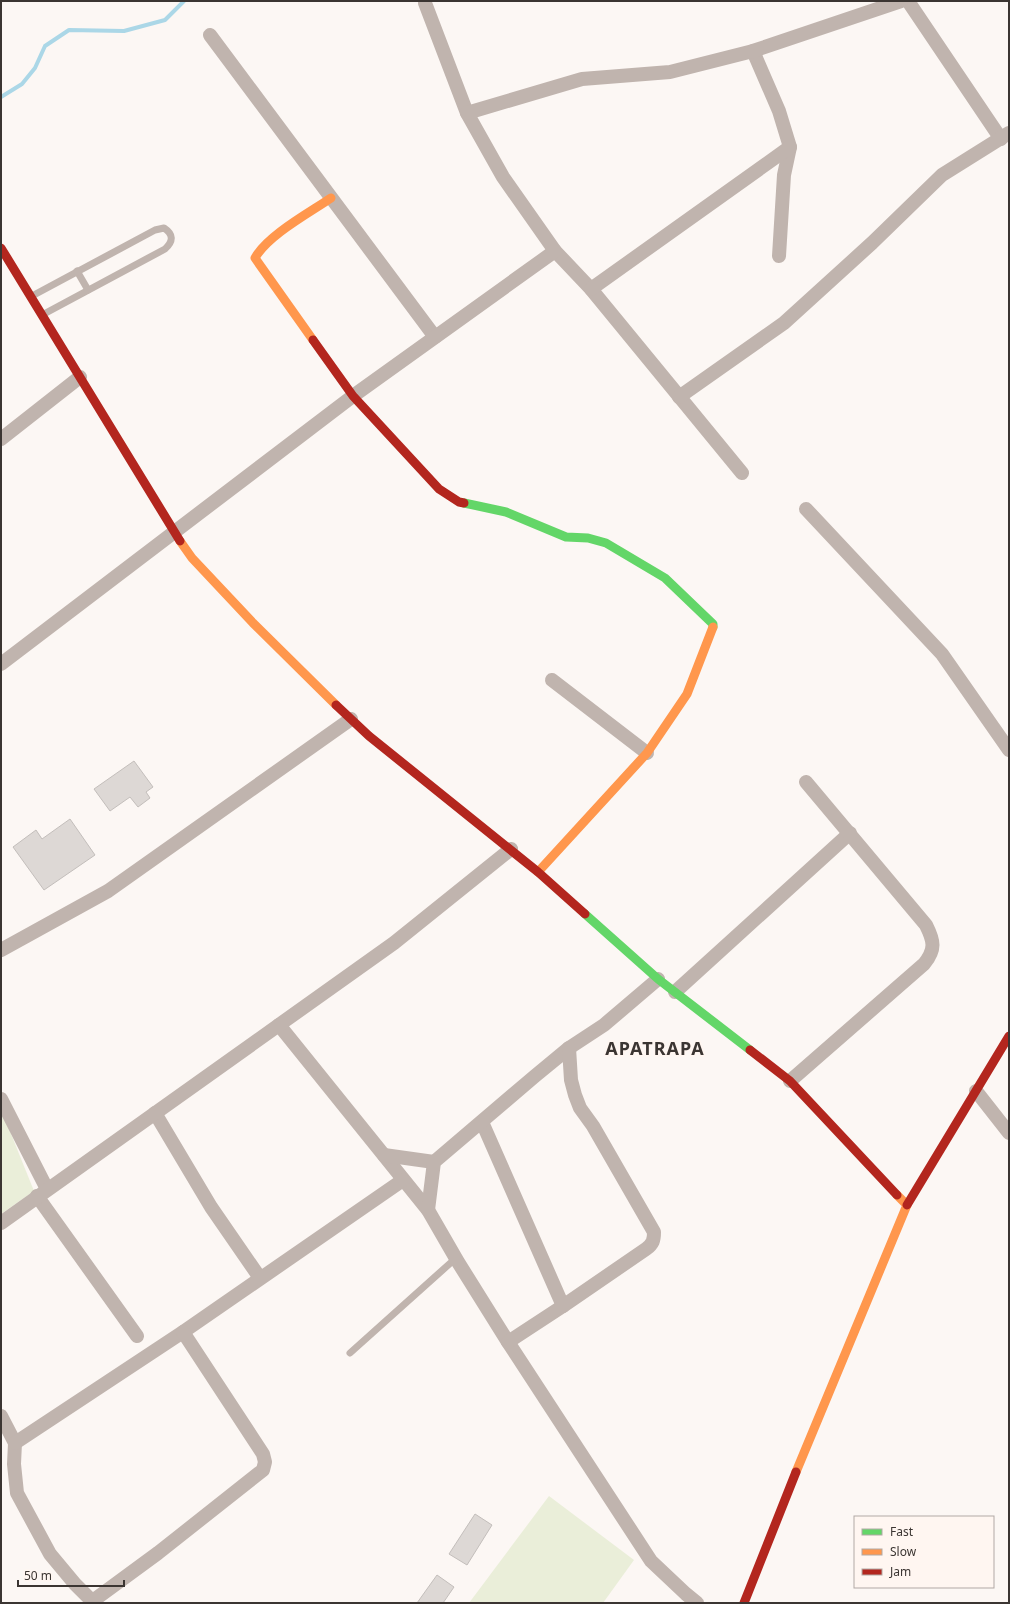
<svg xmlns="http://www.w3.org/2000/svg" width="1010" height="1604" viewBox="0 0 1010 1604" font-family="'Noto Sans',sans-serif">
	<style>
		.green { fill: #eaeed9 }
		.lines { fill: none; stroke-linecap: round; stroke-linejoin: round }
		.stream { stroke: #abd7e7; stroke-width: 4 }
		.building { fill: #ddd8d5; stroke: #c3bebb }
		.lane { stroke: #c0b4ae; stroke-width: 7 }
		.street { stroke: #c0b4ae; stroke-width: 14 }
		.fast { stroke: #63d668; stroke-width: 9 }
		.slow { stroke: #ff974d; stroke-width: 9 }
		.jam { stroke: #b3261e; stroke-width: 9 }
		.labels { text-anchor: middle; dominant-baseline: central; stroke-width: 3.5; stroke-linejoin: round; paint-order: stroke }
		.district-label { font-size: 18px; font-weight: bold; letter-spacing: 1px; fill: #3b3532; stroke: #fff6f1 }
	</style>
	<rect width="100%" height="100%" fill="#fcf7f4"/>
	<g class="green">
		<path d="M1,1109L34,1191L1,1214Z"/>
		<path d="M549,1496L634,1560L603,1603H469Z"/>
	</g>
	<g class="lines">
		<path class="stream" d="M1,97L22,84L35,68L45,46L69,30L124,31L165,20L184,1"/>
	</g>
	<g class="building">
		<path d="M134,761L153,787L146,792L150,798L138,807L130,797L110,811L94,789Z"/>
		<path d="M70,819L95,855L44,890L13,847L36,830L42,839Z"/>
		<path d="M475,1514L492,1525L467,1565L449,1554Z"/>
		<path d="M437,1575L454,1587L443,1603H417Z"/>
	</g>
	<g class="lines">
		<g class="lane">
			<path d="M77,271L88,290"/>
			<path d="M32,296L155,230L164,228C173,234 174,241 165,249L42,315"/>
			<path d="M350,1353L456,1258"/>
		</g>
		<g class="street">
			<path d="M908,1L1001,139"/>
			<path d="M425,3L467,113L503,177L555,251L591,289L742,473"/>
			<path d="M210,35L435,337"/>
			<path d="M753,51L779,111L790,147L784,175L779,256"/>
			<path d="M467,113L582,79L670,72L753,51L901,1"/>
			<path d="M591,289L790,147"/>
			<path d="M679,397L784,323L872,243L942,175L1009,133"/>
			<path d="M1,439L80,377"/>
			<path d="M806,509L942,654L1009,750"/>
			<path d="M1,664L353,396L555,251"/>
			<path d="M552,680L647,753"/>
			<path d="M1,950L108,891L351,719"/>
			<path d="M675,992L850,833"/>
			<path d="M279,1025L428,1210L458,1262L508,1342L651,1561L686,1594L697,1603"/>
			<path d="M790,1081L924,964C936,949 934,941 926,925L806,782"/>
			<path d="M976,1091L1009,1133"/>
			<path d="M1,1099L47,1189"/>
			<path d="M155,1113L211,1207L260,1278"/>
			<path d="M482,1122L563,1306"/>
			<path d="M384,1155L434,1162"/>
			<path d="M37,1196L137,1336"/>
			<path d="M428,1210L434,1162L535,1076L569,1048L604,1025L658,979"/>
			<path d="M1,1223L394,943L511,849"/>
			<path d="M508,1342L563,1306L646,1249C653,1244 654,1240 654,1232L593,1126L580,1108L575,1095L571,1080L569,1048"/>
			<path d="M1,1416L15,1443L14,1464L17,1493L50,1554L75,1584L94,1603"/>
			<path d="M15,1443L183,1332L403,1180"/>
			<path d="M90,1603L158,1553L263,1470L265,1462L263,1454L183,1332"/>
		</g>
		<g class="fast">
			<path d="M464,503L506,512L566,537L588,538L606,543L665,578L713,624V627"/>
			<path d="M585,914L658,979L750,1050"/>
		</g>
		<g class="slow">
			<path d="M313,340L255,258C268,235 309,213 331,198"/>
			<path d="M180,541L192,558L253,623L336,705"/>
			<path d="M538,872L647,753L687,694L713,627"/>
			<path d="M796,1472L907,1205L897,1195"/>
		</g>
		<g class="jam">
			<path d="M1,248L180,541"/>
			<path d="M313,340L353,396L439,489L459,502L464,503"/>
			<path d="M336,705L369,736L538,872L585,914"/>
			<path d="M750,1050L790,1081L897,1195"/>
			<path d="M907,1205L1009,1036"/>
			<path d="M744,1603L796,1472"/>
		</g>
	</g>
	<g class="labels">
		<g class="district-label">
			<text x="655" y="1048">APATRAPA</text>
		</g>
	</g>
	<rect width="1010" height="1604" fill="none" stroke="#3b3532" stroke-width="4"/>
	<rect x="854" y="1516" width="140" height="72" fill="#fff6f1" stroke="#b1a9a5"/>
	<rect x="862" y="1529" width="20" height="6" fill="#63d668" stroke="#b1a9a5"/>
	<text x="890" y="1536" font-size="12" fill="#3b3532">Fast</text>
	<rect x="862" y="1549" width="20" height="6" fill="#ff974d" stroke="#b1a9a5"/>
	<text x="890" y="1556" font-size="12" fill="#3b3532">Slow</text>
	<rect x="862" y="1569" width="20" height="6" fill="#b3261e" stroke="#b1a9a5"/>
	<text x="890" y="1576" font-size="12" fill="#3b3532">Jam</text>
	<path d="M18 1580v6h106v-6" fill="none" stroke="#3b3532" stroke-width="2"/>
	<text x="24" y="1580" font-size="12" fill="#3b3532" stroke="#fff6f1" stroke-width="3" paint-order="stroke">50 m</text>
</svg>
